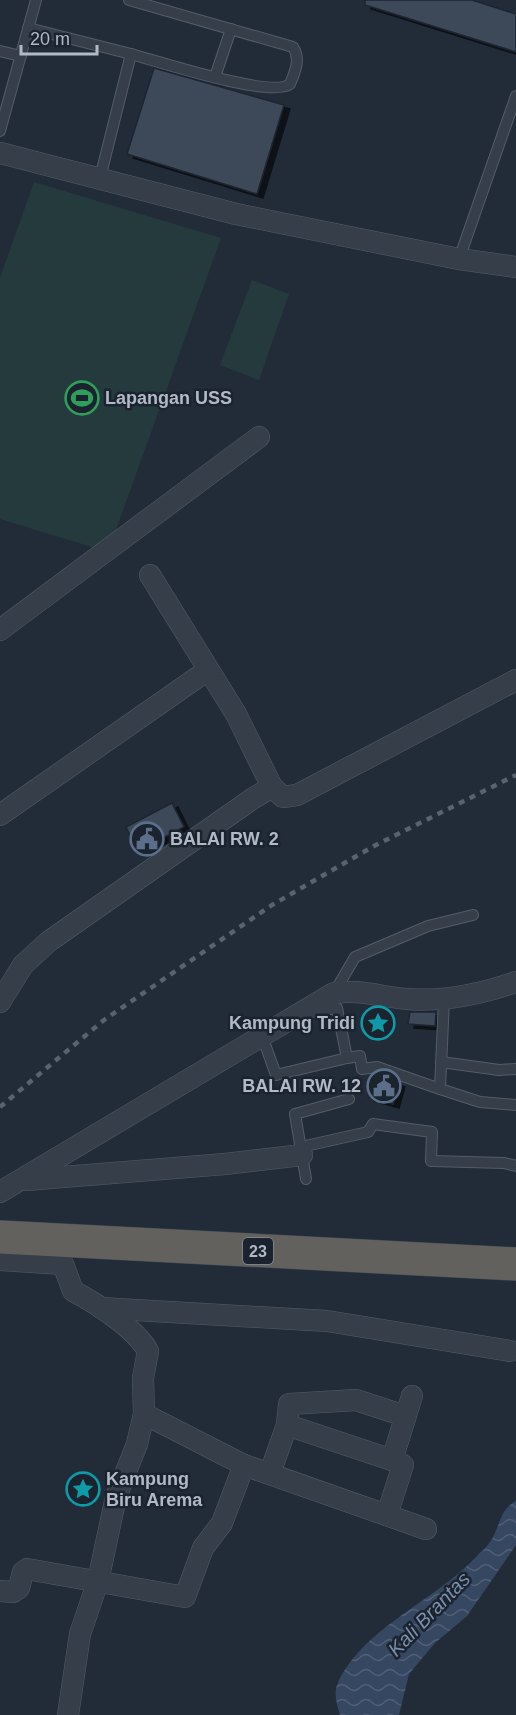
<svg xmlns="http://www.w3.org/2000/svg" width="516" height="1715" viewBox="0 0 516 1715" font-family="Arial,sans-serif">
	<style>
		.grass { fill: #253a3c }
		.water { fill: url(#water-waves) }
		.building { fill: #3e4a59; stroke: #1d2531; stroke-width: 1.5; filter: url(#shadow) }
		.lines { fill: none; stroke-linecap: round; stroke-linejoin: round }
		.service-casing { stroke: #545c68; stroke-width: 12 }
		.minor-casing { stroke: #545c68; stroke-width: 22 }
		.trunk-casing { stroke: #414955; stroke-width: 34 }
		.service { stroke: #363e4a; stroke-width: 10 }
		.minor { stroke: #363e4a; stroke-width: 21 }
		.trunk { stroke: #62615e; stroke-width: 33 }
		.rail { stroke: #586271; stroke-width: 4.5; stroke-dasharray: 6 6; stroke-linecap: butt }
		.labels { text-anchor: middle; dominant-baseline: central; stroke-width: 5; stroke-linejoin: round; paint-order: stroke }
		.shield { fill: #1b232e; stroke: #848c98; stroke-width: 1.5 }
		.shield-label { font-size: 16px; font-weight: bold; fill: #b1b9c6 }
		.poi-label { font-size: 18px; font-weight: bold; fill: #b1b9c6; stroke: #1b232e; text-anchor: start }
		.water-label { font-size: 20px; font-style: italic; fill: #798fae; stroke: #1b232e }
	</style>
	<defs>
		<pattern id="water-waves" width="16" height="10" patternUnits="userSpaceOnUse" patternTransform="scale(1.5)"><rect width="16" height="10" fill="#364761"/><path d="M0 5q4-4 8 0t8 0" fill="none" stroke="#515f76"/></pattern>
		<filter id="shadow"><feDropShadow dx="6" dy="4" stdDeviation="0" flood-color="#0009"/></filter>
	</defs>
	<rect width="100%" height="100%" fill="#222c39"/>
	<g class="grass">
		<path d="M34,182L221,238L108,552L0,519V278Z"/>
		<path d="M252,280L289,294L259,380L220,365Z"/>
	</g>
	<path class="water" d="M516,1501V1545L467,1616L435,1643L409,1674L399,1715H340C337,1705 333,1693 338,1683C361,1630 435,1600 474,1559C480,1553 488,1546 492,1539C500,1525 500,1509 516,1501Z"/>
	<g class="building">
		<path d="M365,0H472L516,14V52L365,5Z"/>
		<path d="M154,68L284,105L257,194L127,154Z"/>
		<path d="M172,803L184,827L138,851L126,827Z"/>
		<path d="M410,1012H436L435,1026L408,1024Z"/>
		<path d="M373,1075L399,1083L393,1104L368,1097Z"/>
	</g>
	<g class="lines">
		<defs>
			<g id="service">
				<path d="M28,28L131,54"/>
				<path d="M0,51L21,56"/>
				<path d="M215,77L231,29"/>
				<path d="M0,131L36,0"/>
				<path d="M100,178L131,54C157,61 272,99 290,84C295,72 301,59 293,47L129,0"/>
				<path d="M459,259L516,96"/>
				<path d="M334,993L355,957L428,926L473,915"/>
				<path d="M444,999L440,1089L480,1102L516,1105"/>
				<path d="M315,1011L337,1008L347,1058L360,1056L362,1069L377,1067L440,1089"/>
				<path d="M262,1036L276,1075L347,1058"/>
				<path d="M441,1062L499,1070L516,1069"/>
				<path d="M301,1147L368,1132L373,1124L432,1132L431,1161L504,1163L516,1166"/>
				<path d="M306,1179L295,1114L349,1099"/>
			</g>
			<g id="minor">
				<path d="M0,153L236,214L459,259L516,267"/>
				<path d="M150,575L236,714L272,787"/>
				<path d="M0,630L259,437"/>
				<path d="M0,815L208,670"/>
				<path d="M0,1002L23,965L48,942L252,799L272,787L283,797L297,795L516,680"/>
				<path d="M26,1180L225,1164L302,1155"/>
				<path d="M0,1192L334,993C360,989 381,997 407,999C444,1002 481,994 516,982"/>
				<path d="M0,1260L63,1264L73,1291C96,1303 135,1328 148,1351L143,1378L144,1414L137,1444L116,1497L98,1581L80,1634L68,1715"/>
				<path d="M101,1308L327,1321L510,1351"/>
				<path d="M144,1414L244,1465L426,1529"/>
				<path d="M287,1425L289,1404L356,1400L405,1416"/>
				<path d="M392,1460L412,1396"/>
				<path d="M270,1473L287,1425L392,1460L403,1465L387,1515"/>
				<path d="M0,1591L13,1592L19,1588L23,1572L27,1569L185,1597L203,1548L222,1523L244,1465"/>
			</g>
			<path id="trunk" d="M0,1237L516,1264"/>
		</defs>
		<use href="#service" class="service-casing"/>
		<use href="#minor" class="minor-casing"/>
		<use href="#trunk" class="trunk-casing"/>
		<use href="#service" class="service"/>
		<use href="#minor" class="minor"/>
		<use href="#trunk" class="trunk"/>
		<path class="rail" d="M0,1107L104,1020L272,905L374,846L516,775"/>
	</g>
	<defs>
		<symbol id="stadium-ring" viewBox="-11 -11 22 22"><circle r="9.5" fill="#1b232e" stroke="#2e9e5b" stroke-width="1.5"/><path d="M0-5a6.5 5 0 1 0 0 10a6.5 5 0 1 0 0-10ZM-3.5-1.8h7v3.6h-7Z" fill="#2e9e5b"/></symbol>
		<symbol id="civic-ring" viewBox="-11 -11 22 22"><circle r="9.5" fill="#1b232e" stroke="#5c6f8a" stroke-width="1.5"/><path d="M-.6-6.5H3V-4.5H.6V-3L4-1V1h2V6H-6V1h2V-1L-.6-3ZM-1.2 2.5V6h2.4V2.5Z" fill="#5c6f8a"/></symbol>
		<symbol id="sight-ring" viewBox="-11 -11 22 22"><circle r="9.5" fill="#1b232e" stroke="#0f9aa8" stroke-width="1.5"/><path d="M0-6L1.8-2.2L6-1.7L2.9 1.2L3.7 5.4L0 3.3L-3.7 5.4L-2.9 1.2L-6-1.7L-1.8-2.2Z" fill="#0f9aa8"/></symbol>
	</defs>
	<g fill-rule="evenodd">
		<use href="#stadium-ring" x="63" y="379" width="38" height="38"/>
		<use href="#civic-ring" x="128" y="820" width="38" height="38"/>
		<use href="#sight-ring" x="359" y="1004" width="38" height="38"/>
		<use href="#civic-ring" x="365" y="1067" width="38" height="38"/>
		<use href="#sight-ring" x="64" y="1470" width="38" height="38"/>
	</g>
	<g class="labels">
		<rect class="shield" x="243" y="1238" width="30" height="26" rx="4.5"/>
		<g class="shield-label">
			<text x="258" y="1251">23</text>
		</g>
		<g class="poi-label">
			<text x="105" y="398">Lapangan USS</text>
			<text x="170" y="839">BALAI RW. 2</text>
			<text x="355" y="1023" text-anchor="end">Kampung Tridi</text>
			<text x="361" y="1086" text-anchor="end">BALAI RW. 12</text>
			<text x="106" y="1479">Kampung<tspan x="106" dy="21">Biru Arema</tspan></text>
		</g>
		<g class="water-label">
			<text transform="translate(429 1614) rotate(-46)">Kali Brantas</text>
		</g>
	</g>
	<path d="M21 45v9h76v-9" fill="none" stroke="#b1b9c6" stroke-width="3"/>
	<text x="30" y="45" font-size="18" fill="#b1b9c6" stroke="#1b232e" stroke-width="4.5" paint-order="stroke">20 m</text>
</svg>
